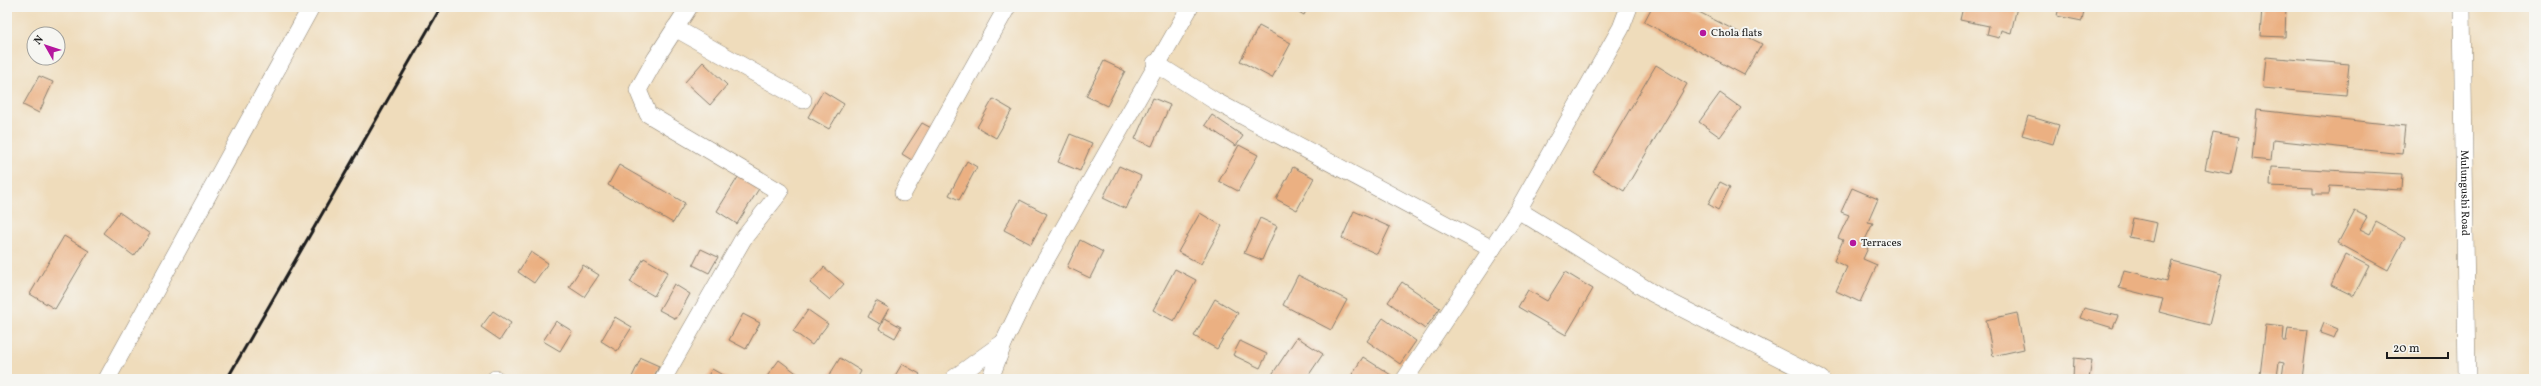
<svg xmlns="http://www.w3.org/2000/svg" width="2541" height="386" viewBox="0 0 2541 386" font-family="Vollkorn,serif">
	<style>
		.building { fill: #ebb082 }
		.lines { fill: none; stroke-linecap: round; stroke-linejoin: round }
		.minor-casing { stroke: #867c6c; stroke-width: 18 }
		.minor { stroke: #fff; stroke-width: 17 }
		.rail { stroke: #1c1c1c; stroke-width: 3 }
		.poi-dot { fill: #b5179e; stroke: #f6f6f2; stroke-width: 1.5 }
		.labels { text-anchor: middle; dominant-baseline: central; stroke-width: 4; stroke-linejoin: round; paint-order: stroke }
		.poi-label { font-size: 11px; fill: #1c1c1c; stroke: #f6f6f2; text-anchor: start }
		.street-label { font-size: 11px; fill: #1c1c1c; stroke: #f6f6f2 }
	</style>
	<rect width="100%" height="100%" fill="#f6f6f2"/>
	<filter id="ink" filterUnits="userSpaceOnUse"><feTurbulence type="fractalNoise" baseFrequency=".025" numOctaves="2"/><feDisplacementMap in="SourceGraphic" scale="8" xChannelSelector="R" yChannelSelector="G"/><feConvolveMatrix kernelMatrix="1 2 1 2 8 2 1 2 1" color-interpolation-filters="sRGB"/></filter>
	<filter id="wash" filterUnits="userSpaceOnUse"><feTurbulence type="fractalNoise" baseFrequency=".012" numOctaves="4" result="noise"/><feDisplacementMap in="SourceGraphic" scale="16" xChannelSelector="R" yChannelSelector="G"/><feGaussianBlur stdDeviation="0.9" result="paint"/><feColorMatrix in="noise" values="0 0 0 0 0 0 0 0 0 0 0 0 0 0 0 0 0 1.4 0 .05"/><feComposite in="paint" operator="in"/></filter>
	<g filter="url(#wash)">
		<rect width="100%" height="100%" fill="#efdcbb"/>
		<g id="blocks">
			<g class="building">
				<path d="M1290,7H1308L1304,15Z"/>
				<path d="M1652,7H1689L1762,44L1744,75L1644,22Z"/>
				<path d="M1963,7H2017L2011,33L2001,30L1999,38L1987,35L1989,26L1960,20Z"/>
				<path d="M2059,7H2085L2082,21L2057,16Z"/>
				<path d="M2262,7H2286L2285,37L2260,36Z"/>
				<path d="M1259,26L1291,43L1272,78L1240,61Z"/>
				<path d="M2266,57L2349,64L2346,95L2263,88Z"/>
				<path d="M1104,61L1125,71L1107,106L1086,96Z"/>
				<path d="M703,62L727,85L710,105L685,82Z"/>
				<path d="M1656,65L1687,84L1624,191L1593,172Z"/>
				<path d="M39,76L53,82L39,113L23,105Z"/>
				<path d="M823,91L844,104L829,129L808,117Z"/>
				<path d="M1720,93L1741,108L1720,137L1699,122Z"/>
				<path d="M1153,98L1170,105L1152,146L1135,139Z"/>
				<path d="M993,99L1012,110L996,138L977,127Z"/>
				<path d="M2257,110L2405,126L2402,154L2273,140L2271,161L2252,159Z"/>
				<path d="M1212,115L1243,136L1236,146L1205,125Z"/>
				<path d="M2028,116L2059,125L2053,144L2022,135Z"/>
				<path d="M922,123L935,130L915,162L902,154Z"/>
				<path d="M2213,132L2239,137L2231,174L2205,169Z"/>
				<path d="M1070,134L1092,143L1080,171L1058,162Z"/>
				<path d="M1239,145L1258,155L1238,191L1219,181Z"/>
				<path d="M967,161L977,167L959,200L949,195Z"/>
				<path d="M619,165L685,203L673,223L608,185Z"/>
				<path d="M1119,166L1141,176L1126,209L1103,198Z"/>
				<path d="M1293,167L1314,178L1297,210L1276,199Z"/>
				<path d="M2271,167L2402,174L2401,190L2330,186L2329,194H2313V188L2270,186Z"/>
				<path d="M740,174L760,187L737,224L717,211Z"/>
				<path d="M1720,182L1730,187L1718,210L1708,204Z"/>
				<path d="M1852,188L1878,199L1868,222L1873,223L1862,246L1868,248L1863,259L1877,265L1860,302L1836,291L1847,267L1834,261L1843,240L1838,238L1849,215L1841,212Z"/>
				<path d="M1020,200L1047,214L1031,244L1004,230Z"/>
				<path d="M1354,211L1390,227L1377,254L1342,238Z"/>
				<path d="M2355,211L2367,217L2360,229L2370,234L2376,222L2405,238L2388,270L2338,243Z"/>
				<path d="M119,212L150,234L134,256L103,233Z"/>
				<path d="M1200,213L1222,226L1201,264L1178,252Z"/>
				<path d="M1260,218L1277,226L1262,260L1244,253Z"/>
				<path d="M2133,218L2157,223L2153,242L2129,237Z"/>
				<path d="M64,236L89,251L55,309L30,294Z"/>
				<path d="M1080,240L1103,252L1090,278L1067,267Z"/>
				<path d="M701,249L718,257L709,273L693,265Z"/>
				<path d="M531,252L548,263L534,283L518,272Z"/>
				<path d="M2346,254L2369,266L2354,296L2331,285Z"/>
				<path d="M644,258L668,272L654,296L630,282Z"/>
				<path d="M2172,261L2222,274L2209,325L2159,312L2163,299L2119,288L2124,270L2167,281Z"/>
				<path d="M583,265L599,275L584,297L569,287Z"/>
				<path d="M824,267L844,284L830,300L810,283Z"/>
				<path d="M1175,269L1196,280L1174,321L1153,310Z"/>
				<path d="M1565,272L1593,289L1566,335L1518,307L1528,290L1547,301Z"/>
				<path d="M1298,275L1347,300L1331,330L1283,305Z"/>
				<path d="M1402,282L1440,308L1425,329L1388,302Z"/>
				<path d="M674,284L690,294L676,319L659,310Z"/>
				<path d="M1215,299L1238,313L1217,349L1194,336Z"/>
				<path d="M876,301L889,308L880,324L868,317Z"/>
				<path d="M2084,308L2118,316L2113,328L2080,318Z"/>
				<path d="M808,310L828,324L812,345L793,331Z"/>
				<path d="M493,311L511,323L500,340L481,327Z"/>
				<path d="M2017,313L2024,349L1993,356L1986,320Z"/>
				<path d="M743,314L760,323L746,349L729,340Z"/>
				<path d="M615,317L632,327L617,351L601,341Z"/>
				<path d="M885,318L901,327L895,338L879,329Z"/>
				<path d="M1383,318L1416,341L1400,364L1367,341Z"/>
				<path d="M556,321L572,331L560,351L543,341Z"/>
				<path d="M2324,323L2338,329L2334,338L2320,333Z"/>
				<path d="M2266,325L2284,327L2283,341H2286L2288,328L2308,330L2302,379L2282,377L2284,363L2279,362L2277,377L2260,375Z"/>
				<path d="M1297,337L1323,354L1306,379H1269Z"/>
				<path d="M1240,341L1267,354L1260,368L1233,355Z"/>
				<path d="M1363,357L1391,375L1388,379H1349Z"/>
				<path d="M641,358L659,366L653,379H631Z"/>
				<path d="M840,358L861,371L857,379H827Z"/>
				<path d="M2074,358L2092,360L2089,379H2073Z"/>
				<path d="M779,360L799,375L796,379H765Z"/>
				<path d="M902,364L920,374L917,379H893Z"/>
				<path d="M712,369L728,378L727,379H706Z"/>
			</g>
		</g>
	</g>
	<g filter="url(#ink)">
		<use href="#blocks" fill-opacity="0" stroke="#867c6c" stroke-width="1"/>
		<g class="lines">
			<defs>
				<g id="minor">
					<path id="s1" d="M2462,7L2467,379"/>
					<path d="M675,28L803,100"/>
					<path d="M1155,63L1215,101L1492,249"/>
					<path d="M903,193L1007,7"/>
					<path d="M1518,210L1654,294L1821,379"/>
					<path d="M107,379L311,7"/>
					<path d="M495,379H496"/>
					<path d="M663,379L743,239L780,192L648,114L638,90L656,58L689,7"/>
					<path d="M953,379L1004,342"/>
					<path d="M990,379L1004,342L1033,282L1190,7"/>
					<path d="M1405,379L1518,210L1621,28L1629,7"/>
				</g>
			</defs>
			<use href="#minor" class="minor-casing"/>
			<use href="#minor" class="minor"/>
			<path class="rail" d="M227,379L441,7"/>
		</g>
	</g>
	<g class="poi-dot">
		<circle cx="1703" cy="33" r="4"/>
		<circle cx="1853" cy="243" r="4"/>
	</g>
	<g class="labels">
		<g class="poi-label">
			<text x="1711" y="33">Chola flats</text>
			<text x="1861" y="243">Terraces</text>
		</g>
		<g class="street-label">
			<text stroke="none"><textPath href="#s1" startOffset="186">Mulungushi Road</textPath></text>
		</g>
	</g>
	<rect width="2541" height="386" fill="none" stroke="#f6f6f2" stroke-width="24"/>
	<g transform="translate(46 46) rotate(309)"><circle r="19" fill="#f6f6f2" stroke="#9f9f9c"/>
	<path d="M0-3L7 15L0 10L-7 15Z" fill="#b5179e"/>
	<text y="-6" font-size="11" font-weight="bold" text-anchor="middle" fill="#1c1c1c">N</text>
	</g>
	<path d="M2387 352v6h61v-6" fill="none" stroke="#1c1c1c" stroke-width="2"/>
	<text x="2393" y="352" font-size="12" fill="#1c1c1c" stroke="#f6f6f2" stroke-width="3" paint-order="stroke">20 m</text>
</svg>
